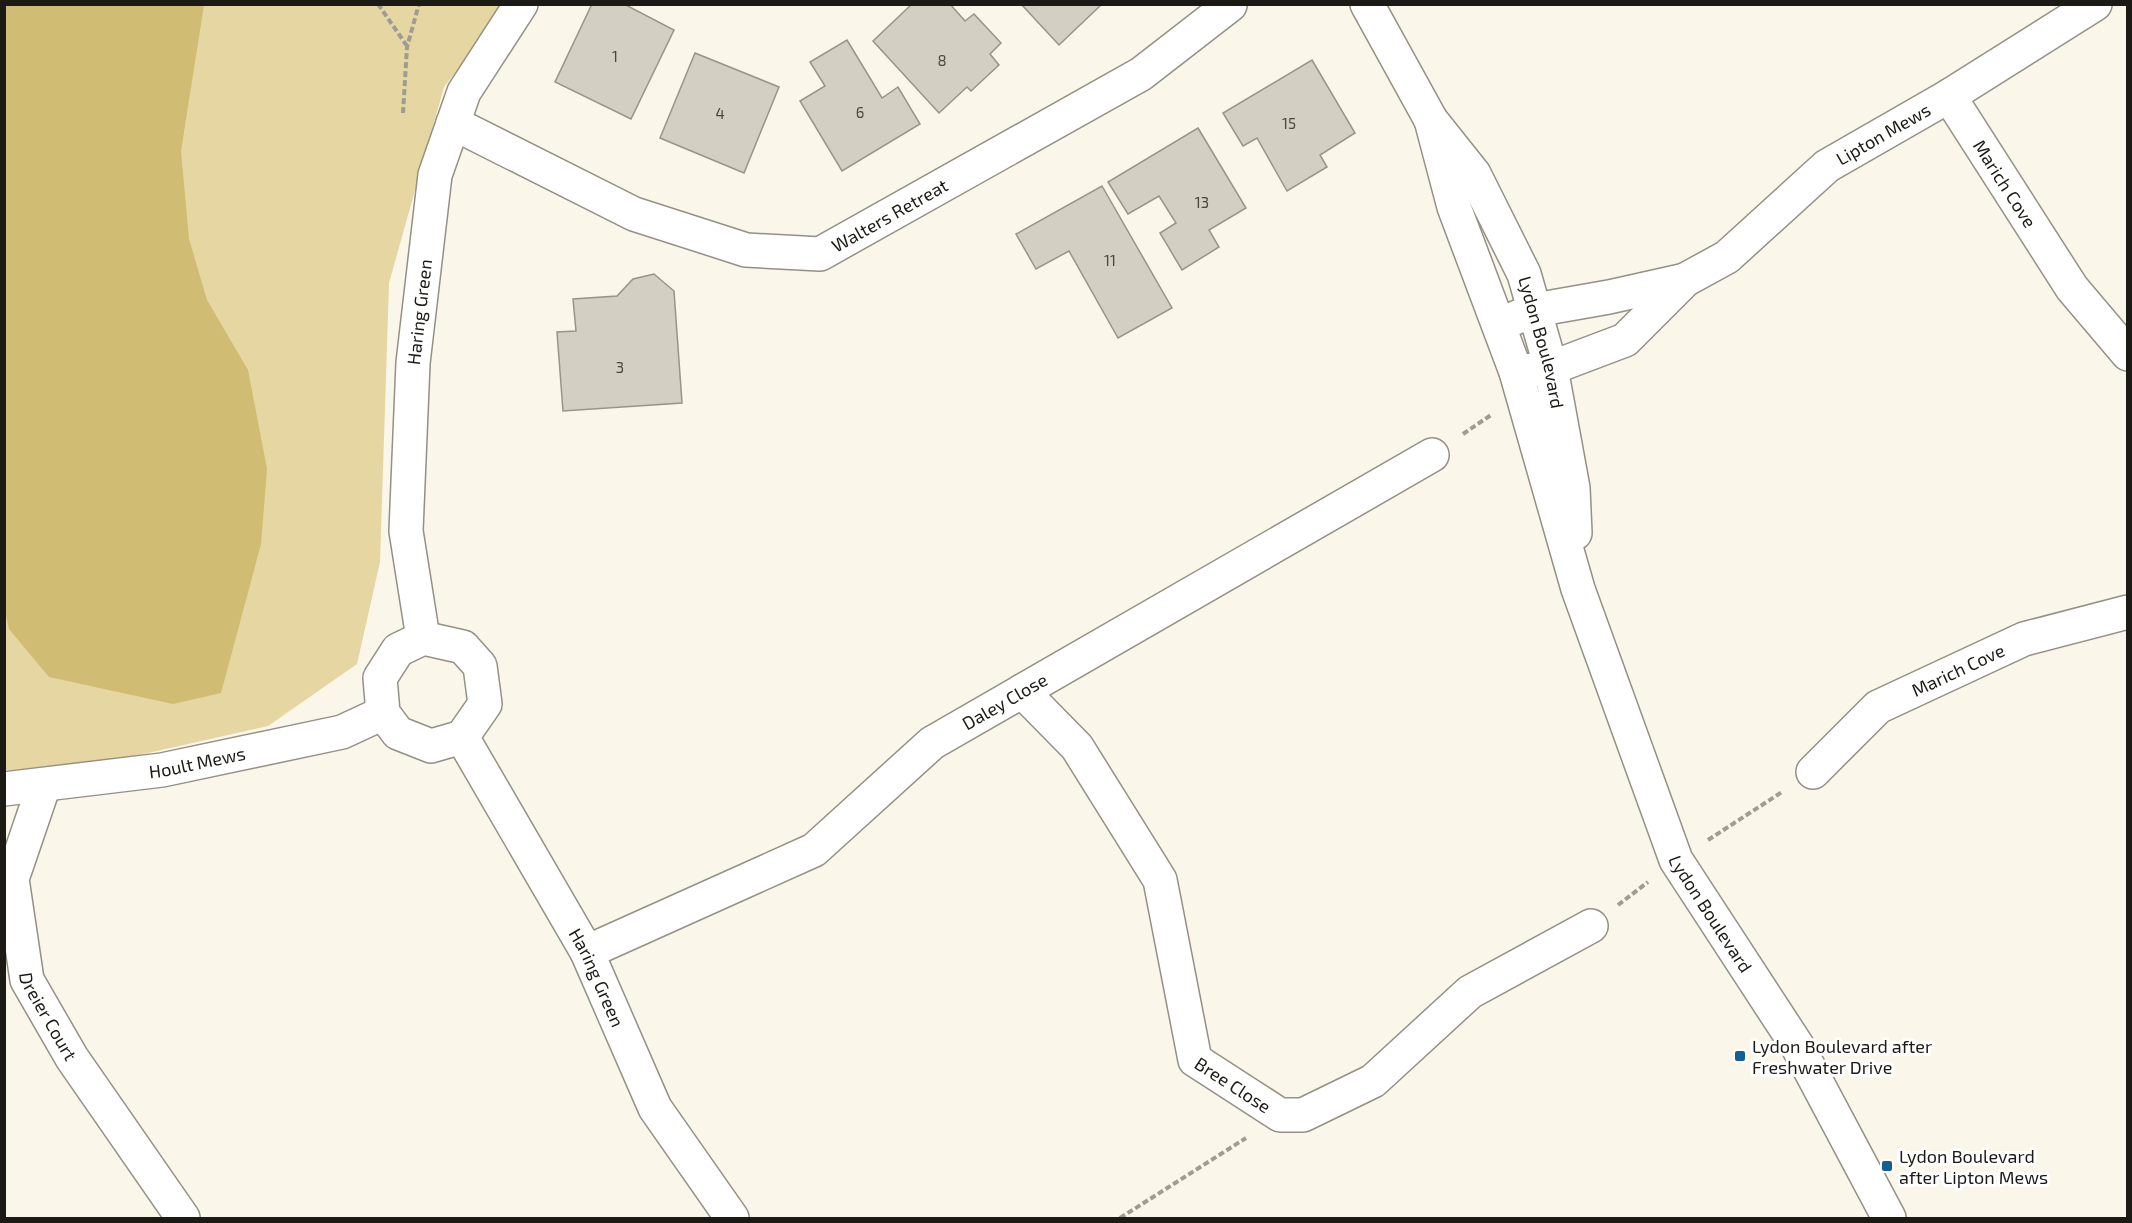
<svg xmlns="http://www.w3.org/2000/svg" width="2132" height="1223" viewBox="0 0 2132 1223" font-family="'Exo 2',sans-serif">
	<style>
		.green { fill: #e5d6a2 }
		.water { fill: #d1bc73 }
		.building { fill: #d3cfc3; stroke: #979488; stroke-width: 1.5 }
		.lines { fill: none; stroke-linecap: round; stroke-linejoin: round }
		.minor-casing { stroke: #949085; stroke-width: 36 }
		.path { stroke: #9f9c92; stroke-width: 4; stroke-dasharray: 6 3; stroke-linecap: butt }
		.minor { stroke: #fff; stroke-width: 33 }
		.poi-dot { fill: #146093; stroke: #fff; stroke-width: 2 }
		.labels { text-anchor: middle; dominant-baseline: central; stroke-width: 6; stroke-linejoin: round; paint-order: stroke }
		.number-label { font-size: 15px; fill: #494740 }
		.street-label { font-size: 18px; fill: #1b1a15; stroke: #fff }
		.poi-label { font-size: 18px; fill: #1b1a15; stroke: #fff; text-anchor: start }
	</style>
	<rect width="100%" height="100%" fill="#faf6e9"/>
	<path class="green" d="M5,5H507L444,87L389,283L380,562L357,664L268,726L50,775L5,770Z"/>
	<path class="water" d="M4,5H204L181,151L189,239L207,300L248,370L267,469L261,544L221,693L173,704L49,677L9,629L4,606Z"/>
	<g class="building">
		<path d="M592,4H624L674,30L631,119L555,82Z"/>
		<path d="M912,4H950L965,21L974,14L1001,43L990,54L999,65L971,91L967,87L939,113L873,41Z"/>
		<path d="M1021,4H1102L1059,45Z"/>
		<path d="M847,40L882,98L898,87L920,124L842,171L800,101L825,86L810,62Z"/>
		<path d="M695,53L779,87L744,173L660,138Z"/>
		<path d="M1312,60L1355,133L1320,155L1327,167L1287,191L1257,138L1243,146L1223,113Z"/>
		<path d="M1198,128L1246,208L1209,230L1219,247L1182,270L1160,233L1176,223L1159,196L1128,214L1108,182Z"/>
		<path d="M1102,186L1172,308L1118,338L1069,251L1036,269L1016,234Z"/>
		<path d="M654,274L674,291L682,403L563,411L557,332L576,331L573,299L617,296L633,279Z"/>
	</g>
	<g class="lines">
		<defs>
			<g id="minor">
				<path id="s1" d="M1367,4L1431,120L1474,174L1524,274L1551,368L1573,488L1575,533"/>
				<path id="s2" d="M1949,96L2072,288L2128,354"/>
				<path id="s3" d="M1431,120L1454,207L1516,372L1578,589L1676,860L1798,1047L1889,1218"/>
				<path id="s4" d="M453,123L634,214L746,250L820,254L1141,74L1230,5"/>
				<path d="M1515,318L1535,310L1609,297L1685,280"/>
				<path id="s5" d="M1516,372L1551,368L1625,340L1685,280L1727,257L1827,166L1949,96L2095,4"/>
				<path id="s6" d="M423,638L406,531L413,363L435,175L464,92L521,4"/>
				<path d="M423,638L463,647L480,666L485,704L462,737L431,746L398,733L383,713L380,678L398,650Z"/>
				<path id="s7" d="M1022,691L1077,747L1160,880L1195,1060L1280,1115H1303L1373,1081L1470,992L1591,926"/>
				<path id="s8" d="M462,737L587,952L655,1108L732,1218"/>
				<path id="s9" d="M1813,772L1878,707L2024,639L2128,612"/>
				<path id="s10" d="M44,785L12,879L27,980L72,1058L183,1218"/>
				<path id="s11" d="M4,789L162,770L342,732L383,713"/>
				<path id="s12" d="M587,952L814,850L932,743L1432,455"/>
			</g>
		</defs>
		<use href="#minor" class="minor-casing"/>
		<g class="path">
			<path d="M378,4L407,46"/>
			<path d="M403,113L407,47L419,4"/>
			<path d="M1463,434L1491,415"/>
			<path d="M1708,840L1782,792"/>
			<path d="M1618,905L1648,882"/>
			<path d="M1120,1218L1246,1138"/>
		</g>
		<use href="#minor" class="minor"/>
	</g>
	<g class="poi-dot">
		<rect x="1734" y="1050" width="12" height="12" rx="3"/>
		<rect x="1881" y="1160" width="12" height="12" rx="3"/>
	</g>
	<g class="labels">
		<g class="number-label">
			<text x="615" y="56">1</text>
			<text x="942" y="60">8</text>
			<text x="860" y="112">6</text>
			<text x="720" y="113">4</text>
			<text x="1289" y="123">15</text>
			<text x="1202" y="202">13</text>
			<text x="1110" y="260">11</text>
			<text x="620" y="367">3</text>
		</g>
		<g class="street-label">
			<text stroke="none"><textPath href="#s5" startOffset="447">Lipton Mews</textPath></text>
			<text stroke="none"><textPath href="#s2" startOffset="104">Marich Cove</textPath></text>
			<text stroke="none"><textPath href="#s4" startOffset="474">Walters Retreat</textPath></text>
			<text stroke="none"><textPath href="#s6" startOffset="328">Haring Green</textPath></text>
			<text stroke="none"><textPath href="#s1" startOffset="384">Lydon Boulevard</textPath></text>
			<text stroke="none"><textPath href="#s9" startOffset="180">Marich Cove</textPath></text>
			<text stroke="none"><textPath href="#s12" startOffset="492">Daley Close</textPath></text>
			<text stroke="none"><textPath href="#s11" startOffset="195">Hoult Mews</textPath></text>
			<text stroke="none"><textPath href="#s3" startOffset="844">Lydon Boulevard</textPath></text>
			<text stroke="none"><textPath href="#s8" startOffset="276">Haring Green</textPath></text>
			<text stroke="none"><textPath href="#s10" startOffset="243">Dreier Court</textPath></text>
			<text stroke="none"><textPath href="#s7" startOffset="464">Bree Close</textPath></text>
		</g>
		<g class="poi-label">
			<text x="1752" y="1046">Lydon Boulevard after<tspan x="1752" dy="21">Freshwater Drive</tspan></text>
			<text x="1899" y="1156">Lydon Boulevard<tspan x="1899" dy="21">after Lipton Mews</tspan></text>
		</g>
	</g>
	<rect width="2132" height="1223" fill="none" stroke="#1b1a15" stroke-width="12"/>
</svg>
